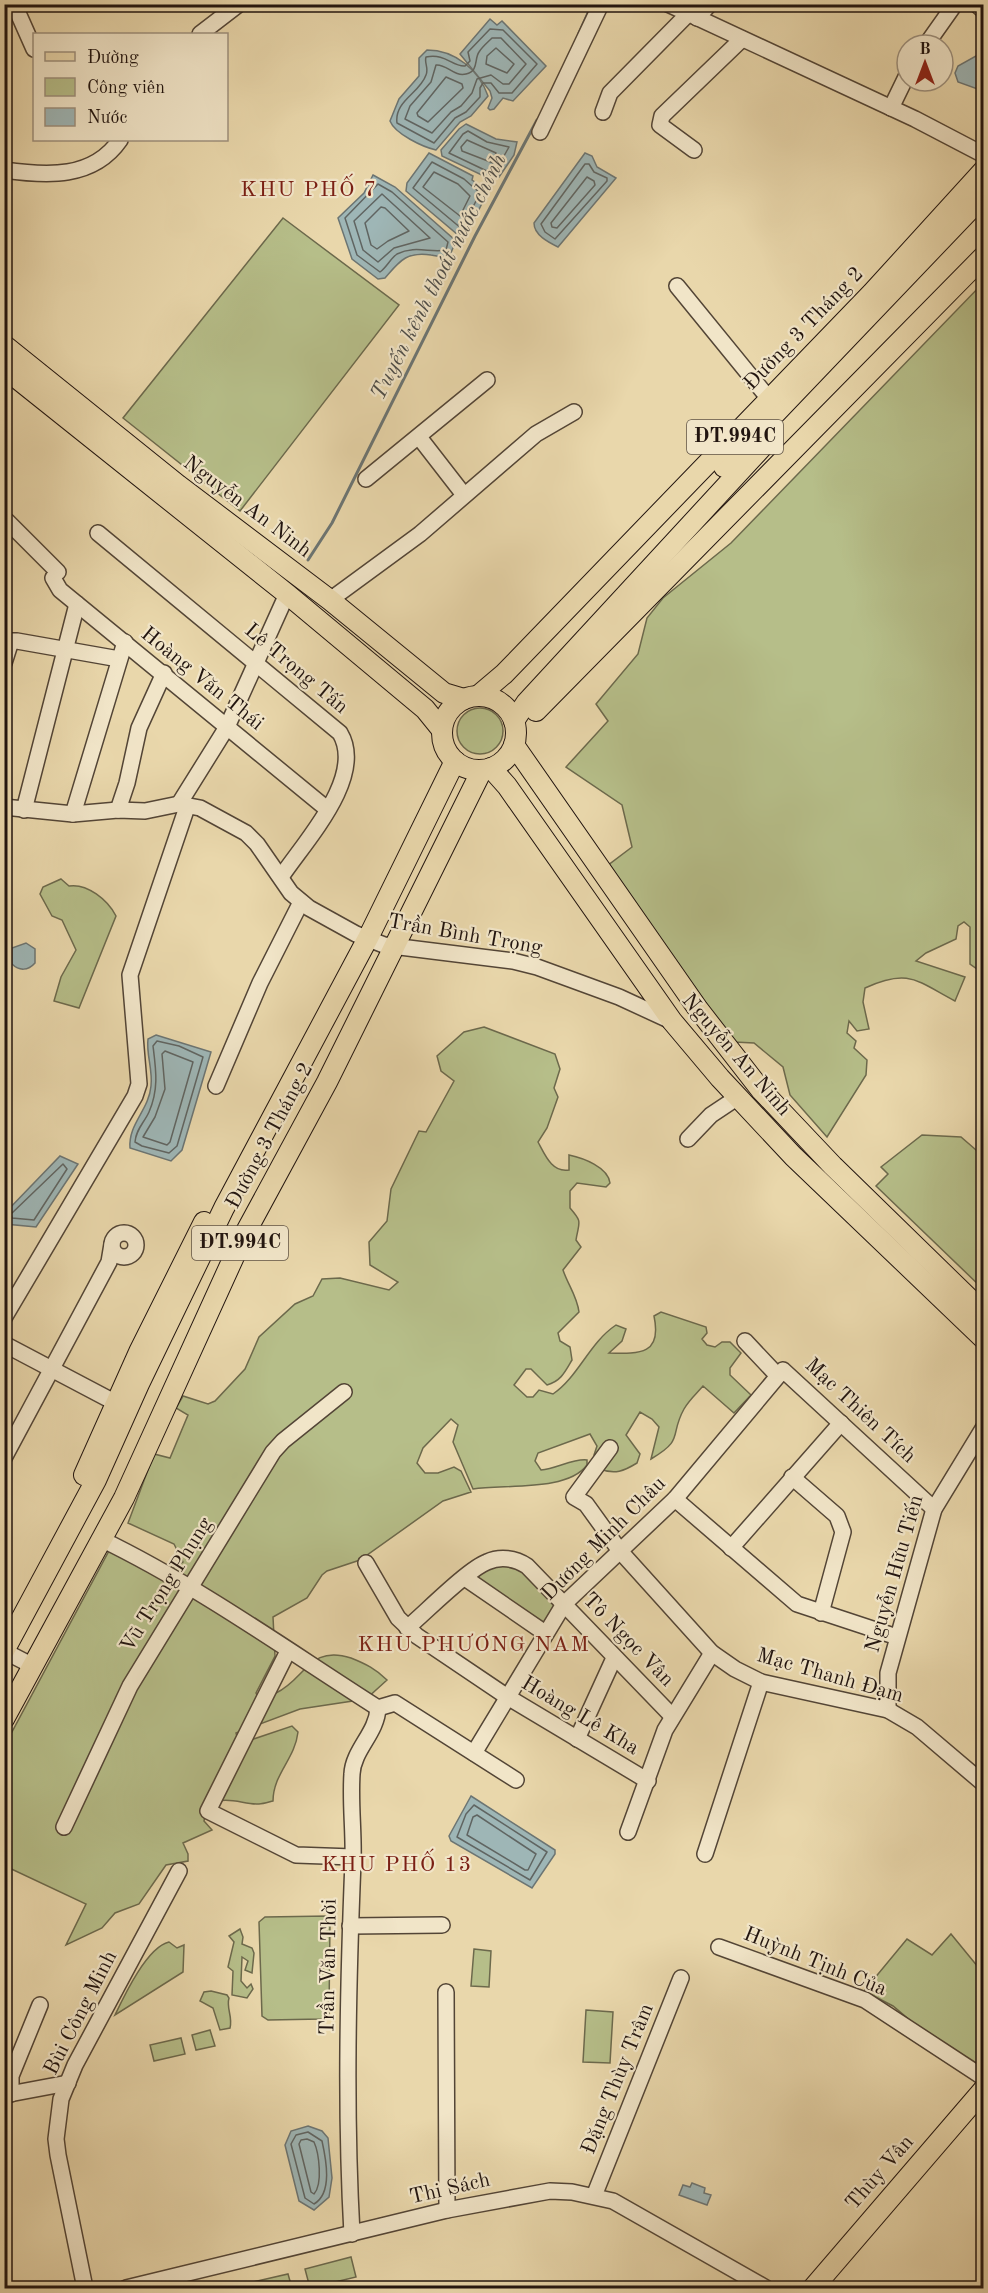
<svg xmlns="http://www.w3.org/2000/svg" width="988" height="2293" viewBox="0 0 988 2293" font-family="'Old Standard TT',serif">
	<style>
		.green { fill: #b6be89; stroke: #6c694c; stroke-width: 1.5 }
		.water { fill: #9eb6b6; stroke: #6c7573; stroke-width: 1.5 }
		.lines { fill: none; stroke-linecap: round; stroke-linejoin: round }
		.shore { stroke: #606562; stroke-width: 1.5 }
		.stream { stroke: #6c7573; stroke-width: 3 }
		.minor-casing { stroke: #534536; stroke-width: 18 }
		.major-casing { stroke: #21140f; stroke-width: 22 }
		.minor { stroke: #f1e5c8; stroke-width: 15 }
		.major { stroke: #e9d7ab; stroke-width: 20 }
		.labels { text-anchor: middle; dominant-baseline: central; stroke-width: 4.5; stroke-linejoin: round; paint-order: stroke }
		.shield { fill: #f1e5c8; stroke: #5f5346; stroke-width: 1.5 }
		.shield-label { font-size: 20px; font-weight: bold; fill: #21140f }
		.street-label { font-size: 21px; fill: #21140f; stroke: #f1e5c8 }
		.neighbourhood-label { font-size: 22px; letter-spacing: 1.5px; fill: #7a1f14; stroke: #f1e5c8 }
		.water-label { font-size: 22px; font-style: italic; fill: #4d4d49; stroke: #f1e5c8 }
	</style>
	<rect width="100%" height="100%" fill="#e9d7ab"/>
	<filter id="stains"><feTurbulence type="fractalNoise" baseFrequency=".00333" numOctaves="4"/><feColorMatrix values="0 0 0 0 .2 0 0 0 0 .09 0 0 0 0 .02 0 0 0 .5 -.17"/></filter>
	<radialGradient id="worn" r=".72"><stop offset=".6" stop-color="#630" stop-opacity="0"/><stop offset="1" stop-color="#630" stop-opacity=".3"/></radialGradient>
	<g class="green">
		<path d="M283,218L399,305L240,511L123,418Z"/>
		<path d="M983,283V968L977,969L970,964V927L964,922L958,926L956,939L926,953L916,961L965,977L955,1001C917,981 909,968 865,988L863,1002L869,1029L857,1031L849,1021L847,1033L856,1041L854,1048L867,1060L866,1075L827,1137L790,1095L783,1067L754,1043L734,1042L607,866L632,847L622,805L566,767L608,721L596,704L638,654L647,618L663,598L731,543Z"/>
		<circle cx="480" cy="731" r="23"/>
		<path d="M61,879L69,886C87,883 108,900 116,916L79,1008L54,1001L61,977L76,950L62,920L52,916L40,894L43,887Z"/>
		<path d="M484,1027L555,1054L560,1069L554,1088L558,1097L547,1128L538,1142C545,1155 552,1173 569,1170V1155C583,1158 608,1167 610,1183L606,1187L577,1183L570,1191V1208C583,1223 579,1221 576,1240L581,1247L563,1270C568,1285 577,1296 579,1312L558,1333L560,1341L570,1347L572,1360C565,1372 561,1381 547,1385L531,1369H526L514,1385L527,1397H533L539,1390L553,1394C579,1376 589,1343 616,1325L626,1329L622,1341L609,1353C641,1354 662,1354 654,1316L661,1312L706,1327L707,1333L702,1339L707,1345L715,1347L722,1342H730L741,1353L730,1368V1375L751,1395L734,1413L703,1386C697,1393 689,1400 684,1409C669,1436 685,1439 651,1459L659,1427L652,1419L640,1412L626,1435L640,1454L637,1463C624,1471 615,1475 600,1469L594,1455L597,1446L590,1434L538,1453L535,1461L541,1470C556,1469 574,1458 587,1460V1465C567,1492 504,1484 473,1489L453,1442L458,1425L451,1419L423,1448L417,1463L425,1473H438L454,1467L461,1471L471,1492L443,1501L360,1560L327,1571L322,1575L307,1598L273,1617L275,1656L256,1693L258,1697C264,1696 271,1696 276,1693C305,1680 309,1644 351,1658C366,1664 376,1669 387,1680L366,1699L300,1709L236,1733L239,1744L292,1726L298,1732C295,1759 273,1774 273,1801C269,1802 263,1804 259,1804C240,1805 210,1787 204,1821L212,1830L183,1843L188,1854V1861L166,1865L139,1904L115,1913L102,1928L66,1945L86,1904L5,1866V1745L110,1549L172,1569L183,1562L174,1544L128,1523L154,1454L170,1458L188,1415L176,1408L183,1396L208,1404L215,1401L245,1369L259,1337L295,1304L313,1296L322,1279L340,1278L389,1290L398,1282L370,1265L369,1242L387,1221L391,1189L419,1131L426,1132L454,1081L441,1071L437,1056L464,1032Z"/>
		<path d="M922,1135L961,1137L983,1156V1289L876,1186L888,1174L881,1167Z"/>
		<path d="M515,1565L553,1603L556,1610L547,1624H538L478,1580L479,1572L487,1566Z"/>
		<path d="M328,1916L330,1921L329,2014L322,2019L268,2020L262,2016L259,1922L265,1917Z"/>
		<path d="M240,1929L243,1937L242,1944L252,1948L254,1953L252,1973L245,1970L248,1961L242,1957L241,1981L247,1988L251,1984L253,1989L247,1998L232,1995L233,1971L228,1967L234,1942L229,1936Z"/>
		<path d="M951,1934L983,1973V2055L970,2071L893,2006L864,1991L907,1939L932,1955Z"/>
		<path d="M169,1942L177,1948L184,1945L183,1972L115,2015C124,1996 147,1947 169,1942Z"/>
		<path d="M474,1949L491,1951L489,1987L471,1986Z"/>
		<path d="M211,1991L227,1995L229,1998C226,2008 233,2017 230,2028L220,2030L213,2008L200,2001L204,1992Z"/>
		<path d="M586,2010L613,2012L610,2063L583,2062Z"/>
		<path d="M210,2030L215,2046L196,2050L192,2035Z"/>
		<path d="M181,2038L185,2054L154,2061L150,2045Z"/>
		<path d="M351,2257L356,2277L310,2288L305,2269Z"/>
		<path d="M288,2274L292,2288H254L253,2282Z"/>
	</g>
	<g class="water">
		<path d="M490,19L497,25L502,21L546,66L513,101L503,98L494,109L490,110L488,108L492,98L490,91L460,54Z"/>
		<path d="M427,50C455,50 479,70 488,96L471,116L460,122L436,150C423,147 395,134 390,121L399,99L419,76V58Z"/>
		<path d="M983,52V91L958,82L955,73L958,66Z"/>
		<path d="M466,124L496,139L517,142L514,155L499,177L490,179L442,156L441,150L459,129Z"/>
		<path d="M429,153L473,176L472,180L488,191L464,240L406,191L407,183Z"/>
		<path d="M585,153L592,156L597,167L616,178L558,247C548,242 534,235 534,223Z"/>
		<path d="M373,175L395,187L456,241L450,255C443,259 439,256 431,255C406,251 399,262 385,278L378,279L352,259L338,218L364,193Z"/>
		<path d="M26,943L35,949V963C28,971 19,971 12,964V948Z"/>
		<path d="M156,1035L211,1052L182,1150L171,1161L130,1148C128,1124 149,1110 151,1086C153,1070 146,1054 148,1039Z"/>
		<path d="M60,1156L78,1164L36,1227L5,1224V1213Z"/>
		<path d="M471,1796L555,1850V1854L532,1888L451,1841L449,1836Z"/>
		<path d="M308,2126L322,2131L328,2138L332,2178L329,2197L314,2210L299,2201L285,2145L291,2131Z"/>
		<path d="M692,2183L705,2188L704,2193L711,2195L707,2205L679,2195L683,2185L690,2187Z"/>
	</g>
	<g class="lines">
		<g class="shore">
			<path d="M490,29L503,30L537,64L512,93H499L491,83H483L480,88V97L466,112L455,118L434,143L397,123C394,101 420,93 426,75C429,68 424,63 426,57C446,53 452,67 465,66L470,61L468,52Z"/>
			<path d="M492,38H501L526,64L509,84H503L491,75L477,79L472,93L461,106L451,112L432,133L405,119L410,106L431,82L436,65C447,64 454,77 466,74C479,71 474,59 479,52C482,47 488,42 492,38Z"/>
			<path d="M496,48L514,64L507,73L486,64L487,56Z"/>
			<path d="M446,77L462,84L463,88L428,122L418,116L417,113Z"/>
			<path d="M468,131L487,142L509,147L495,172L491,173L449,153L463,134Z"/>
			<path d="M467,140L496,153L493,163L462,151L461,147Z"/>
			<path d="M432,162L464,179L480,193L462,229L413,188Z"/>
			<path d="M585,164H589L594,172L607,178V181L555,239L545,232L541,224Z"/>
			<path d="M434,172L458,184L470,196L460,216L423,187Z"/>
			<path d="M587,177L594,181L595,185L557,228L552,227L551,223Z"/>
			<path d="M378,184L392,192L448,242L446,250C430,253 415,245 397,254C390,259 387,267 380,272L357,255L345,218Z"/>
			<path d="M382,194L430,238L394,248L378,262L363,250L354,221Z"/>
			<path d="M381,207L385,208L409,231L388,241L377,249L371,245L365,223Z"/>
			<path d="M157,1041L179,1046L203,1057L177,1146L169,1153L142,1146L135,1142C136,1129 144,1123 149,1112C159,1089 156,1070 153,1046Z"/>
			<path d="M165,1051L193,1062L170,1142L167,1145L143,1137L155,1117L165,1089L162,1054Z"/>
			<path d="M63,1164L67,1169L34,1220L12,1218L11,1214Z"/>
			<path d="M474,1805L547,1852L530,1880L457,1837L466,1814Z"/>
			<path d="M477,1815L536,1854L528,1870H525L467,1835L473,1817Z"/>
			<path d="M308,2132L322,2141C326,2159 333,2193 314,2204L305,2198L291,2144L296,2135Z"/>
			<path d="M307,2139L314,2142C319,2153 323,2184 314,2194L311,2192L299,2144L301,2140Z"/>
		</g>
		<g class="stream">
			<path d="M579,33L592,4"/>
			<path d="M308,560L332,523L475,236L537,120"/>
		</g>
		<defs>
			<g id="minor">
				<path d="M14,4L34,49"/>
				<path d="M668,4L915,119L984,155"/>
				<path d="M976,4L984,11"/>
				<path d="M697,18L710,4"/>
				<path d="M200,34L239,4"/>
				<path d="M926,45L955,4"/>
				<path d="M891,108L907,75"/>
				<path d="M603,112L610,93L688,14"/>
				<path d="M540,132L601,4"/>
				<path d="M694,150L660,125L662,116L742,39"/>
				<path d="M4,170C47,176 93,179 120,140"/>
				<path d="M677,286L770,400"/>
				<path d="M419,437L464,495"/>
				<path d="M366,479L487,380"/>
				<path d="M4,522L7,521L58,572"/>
				<path d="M98,533L340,733C366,777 305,841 281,877"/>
				<path d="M53,578L60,590L327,809"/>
				<path d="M330,600L420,534L536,434L574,412"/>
				<path d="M4,663L11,641H17L119,659"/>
				<path d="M179,804L227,727L287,594"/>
				<path d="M4,807L73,814L118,810L145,811L179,804L200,808L246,833L257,844L291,893L309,908L356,934L384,945L513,961L537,967L619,997L671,1021"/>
				<path d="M24,810L77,604"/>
				<path d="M118,810L127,783L139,728L164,673"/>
				<path d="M73,814L125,642"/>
				<path d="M216,1086L260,983L301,902"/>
				<path d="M688,1139L711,1115L738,1097"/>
				<circle cx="124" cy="1245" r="12"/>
				<path d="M4,1318L135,1096L139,1084L130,975L187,807"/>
				<path d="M745,1341L777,1375"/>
				<path d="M4,1344L116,1403"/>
				<path d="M610,1448L574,1497L586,1504L620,1551L712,1653L735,1669L761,1682L888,1710L917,1727L984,1784"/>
				<path d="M4,1458L109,1262L112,1244"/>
				<path d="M792,1477L837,1516L843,1532L821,1613"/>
				<path d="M675,1499L797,1604L897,1637"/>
				<path d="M101,1539C198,1586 287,1650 378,1708L395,1703L516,1780"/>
				<path d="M731,1548L841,1423"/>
				<path d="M366,1563L398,1618L417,1636L506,1696L648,1781"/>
				<path d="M465,1578L545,1633"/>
				<path d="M407,1628C425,1613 468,1569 487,1562C500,1556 515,1558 527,1566L672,1716"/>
				<path d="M4,1651L33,1666"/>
				<path d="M288,1651L208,1811L296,1855L353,1857"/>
				<path d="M888,1710V1673L934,1509L984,1427"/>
				<path d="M577,1739L614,1658"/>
				<path d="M474,1753L564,1604L675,1499L783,1370L934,1509"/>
				<path d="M64,1827L130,1686L273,1452L283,1441L344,1392"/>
				<path d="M628,1832L665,1730L712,1653"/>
				<path d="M705,1854L761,1682"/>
				<path d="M350,1926L442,1925"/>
				<path d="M719,1947L865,2000L984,2078"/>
				<path d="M446,1992L447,2210"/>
				<path d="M11,2094V2076L40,2005"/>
				<path d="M4,2095L68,2083"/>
				<path d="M594,2196L681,1978"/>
				<path d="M352,2234C345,2110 348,1985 353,1861C354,1832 350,1803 352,1774C353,1750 377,1733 378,1708"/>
				<path d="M85,2288L58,2155L56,2139L61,2099L75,2065L179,1871"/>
				<path d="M126,2288L447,2210L550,2191L572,2192L613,2201L766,2288"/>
			</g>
			<g id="major">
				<path d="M4,345L178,485L330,600L444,693L464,699"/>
				<path d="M4,368L287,594L425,709L442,730"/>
				<path d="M724,467L984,195"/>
				<path d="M478,696L504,674L872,293L984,170"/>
				<circle cx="479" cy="733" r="37"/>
				<path d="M536,711L984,256"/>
				<path d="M514,721L526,703L764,445"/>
				<path d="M514,745L698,1009L761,1090L833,1166L984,1313"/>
				<path d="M491,768L507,786L672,1021L720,1078L793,1156L984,1339"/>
				<path d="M84,1475L139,1352L204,1222"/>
				<path d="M4,1651L96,1480L139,1384L224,1208L368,938L455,761"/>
				<path d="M4,1719L124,1498L242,1239L327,1082L482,770"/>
				<path d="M813,2288L984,2089"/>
			</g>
		</defs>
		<use href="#minor" class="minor-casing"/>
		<use href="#major" class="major-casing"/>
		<use href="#minor" class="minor"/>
		<use href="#major" class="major"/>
	</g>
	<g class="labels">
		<g class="shield">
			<rect x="687" y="420" width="96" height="34" rx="4.5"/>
			<rect x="192" y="1226" width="96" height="34" rx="4.5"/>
		</g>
		<g class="shield-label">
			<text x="735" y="437">ĐT.994C</text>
			<text x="240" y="1243">ĐT.994C</text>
		</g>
		<g class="street-label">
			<text transform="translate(804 329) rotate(-46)">Đường 3 Tháng 2</text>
			<text transform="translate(247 507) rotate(37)">Nguyễn An Ninh</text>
			<text transform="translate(296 669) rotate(40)">Lê Trọng Tấn</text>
			<text transform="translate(202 679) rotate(39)">Hoàng Văn Thái</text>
			<text transform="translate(465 935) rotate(10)">Trần Bình Trọng</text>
			<text transform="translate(736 1055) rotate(49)">Nguyễn An Ninh</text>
			<text transform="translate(270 1136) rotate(-62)">Đường 3 Tháng 2</text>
			<text transform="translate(860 1411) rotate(43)">Mạc Thiên Tích</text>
			<text transform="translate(604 1539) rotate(-45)">Dương Minh Châu</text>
			<text transform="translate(895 1574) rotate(-74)">Nguyễn Hữu Tiến</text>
			<text transform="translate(167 1585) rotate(-58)">Vũ Trọng Phụng</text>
			<text transform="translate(628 1640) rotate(46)">Tô Ngọc Vân</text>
			<text transform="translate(830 1676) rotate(16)">Mạc Thanh Đạm</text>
			<text transform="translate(580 1716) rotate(31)">Hoàng Lê Kha</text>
			<text transform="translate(815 1962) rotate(22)">Huỳnh Tịnh Của</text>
			<text transform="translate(329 1967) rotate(-89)">Trần Văn Thời</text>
			<text transform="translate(81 2013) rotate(-63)">Bùi Công Minh</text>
			<text transform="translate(618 2079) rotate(-68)">Đặng Thùy Trâm</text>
			<text transform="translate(880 2173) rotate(-49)">Thùy Vân</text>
			<text transform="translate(450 2189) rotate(-13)">Thi Sách</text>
		</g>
		<g class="neighbourhood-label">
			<text x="309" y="190">KHU PHỐ 7</text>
			<text x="474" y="1645">KHU PHƯƠNG NAM</text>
			<text x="397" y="1865">KHU PHỐ 13</text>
		</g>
		<g class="water-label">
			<text transform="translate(439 277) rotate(-63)">Tuyến kênh thoát nước chính</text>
		</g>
	</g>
	<rect width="988" height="2293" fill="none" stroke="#e9d7ab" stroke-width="24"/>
	<rect x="6" y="6" width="976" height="2281" fill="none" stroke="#21140f" stroke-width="3"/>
	<rect x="12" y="12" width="964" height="2269" fill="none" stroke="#21140f" stroke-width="1.5"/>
	<rect x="33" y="33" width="195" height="108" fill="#f1e5c8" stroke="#9e917e" stroke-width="1.5"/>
	<rect x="45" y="52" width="30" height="9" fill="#e9d7ab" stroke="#9e917e" stroke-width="1.5"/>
	<text x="87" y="63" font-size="18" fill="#21140f">Đường</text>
	<rect x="45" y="78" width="30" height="18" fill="#b6be89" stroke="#9e917e" stroke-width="1.5"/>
	<text x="87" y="93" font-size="18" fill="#21140f">Công viên</text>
	<rect x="45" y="108" width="30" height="18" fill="#9eb6b6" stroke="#9e917e" stroke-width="1.5"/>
	<text x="87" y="123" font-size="18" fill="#21140f">Nước</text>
	<g transform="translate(925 63)"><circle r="28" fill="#f1e5c8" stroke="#9e917e" stroke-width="1.5"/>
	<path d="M0-4.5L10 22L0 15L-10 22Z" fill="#8f2418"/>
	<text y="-9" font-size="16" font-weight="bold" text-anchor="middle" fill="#21140f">B</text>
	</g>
	<rect width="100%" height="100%" filter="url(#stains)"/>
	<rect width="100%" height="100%" fill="url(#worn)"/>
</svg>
